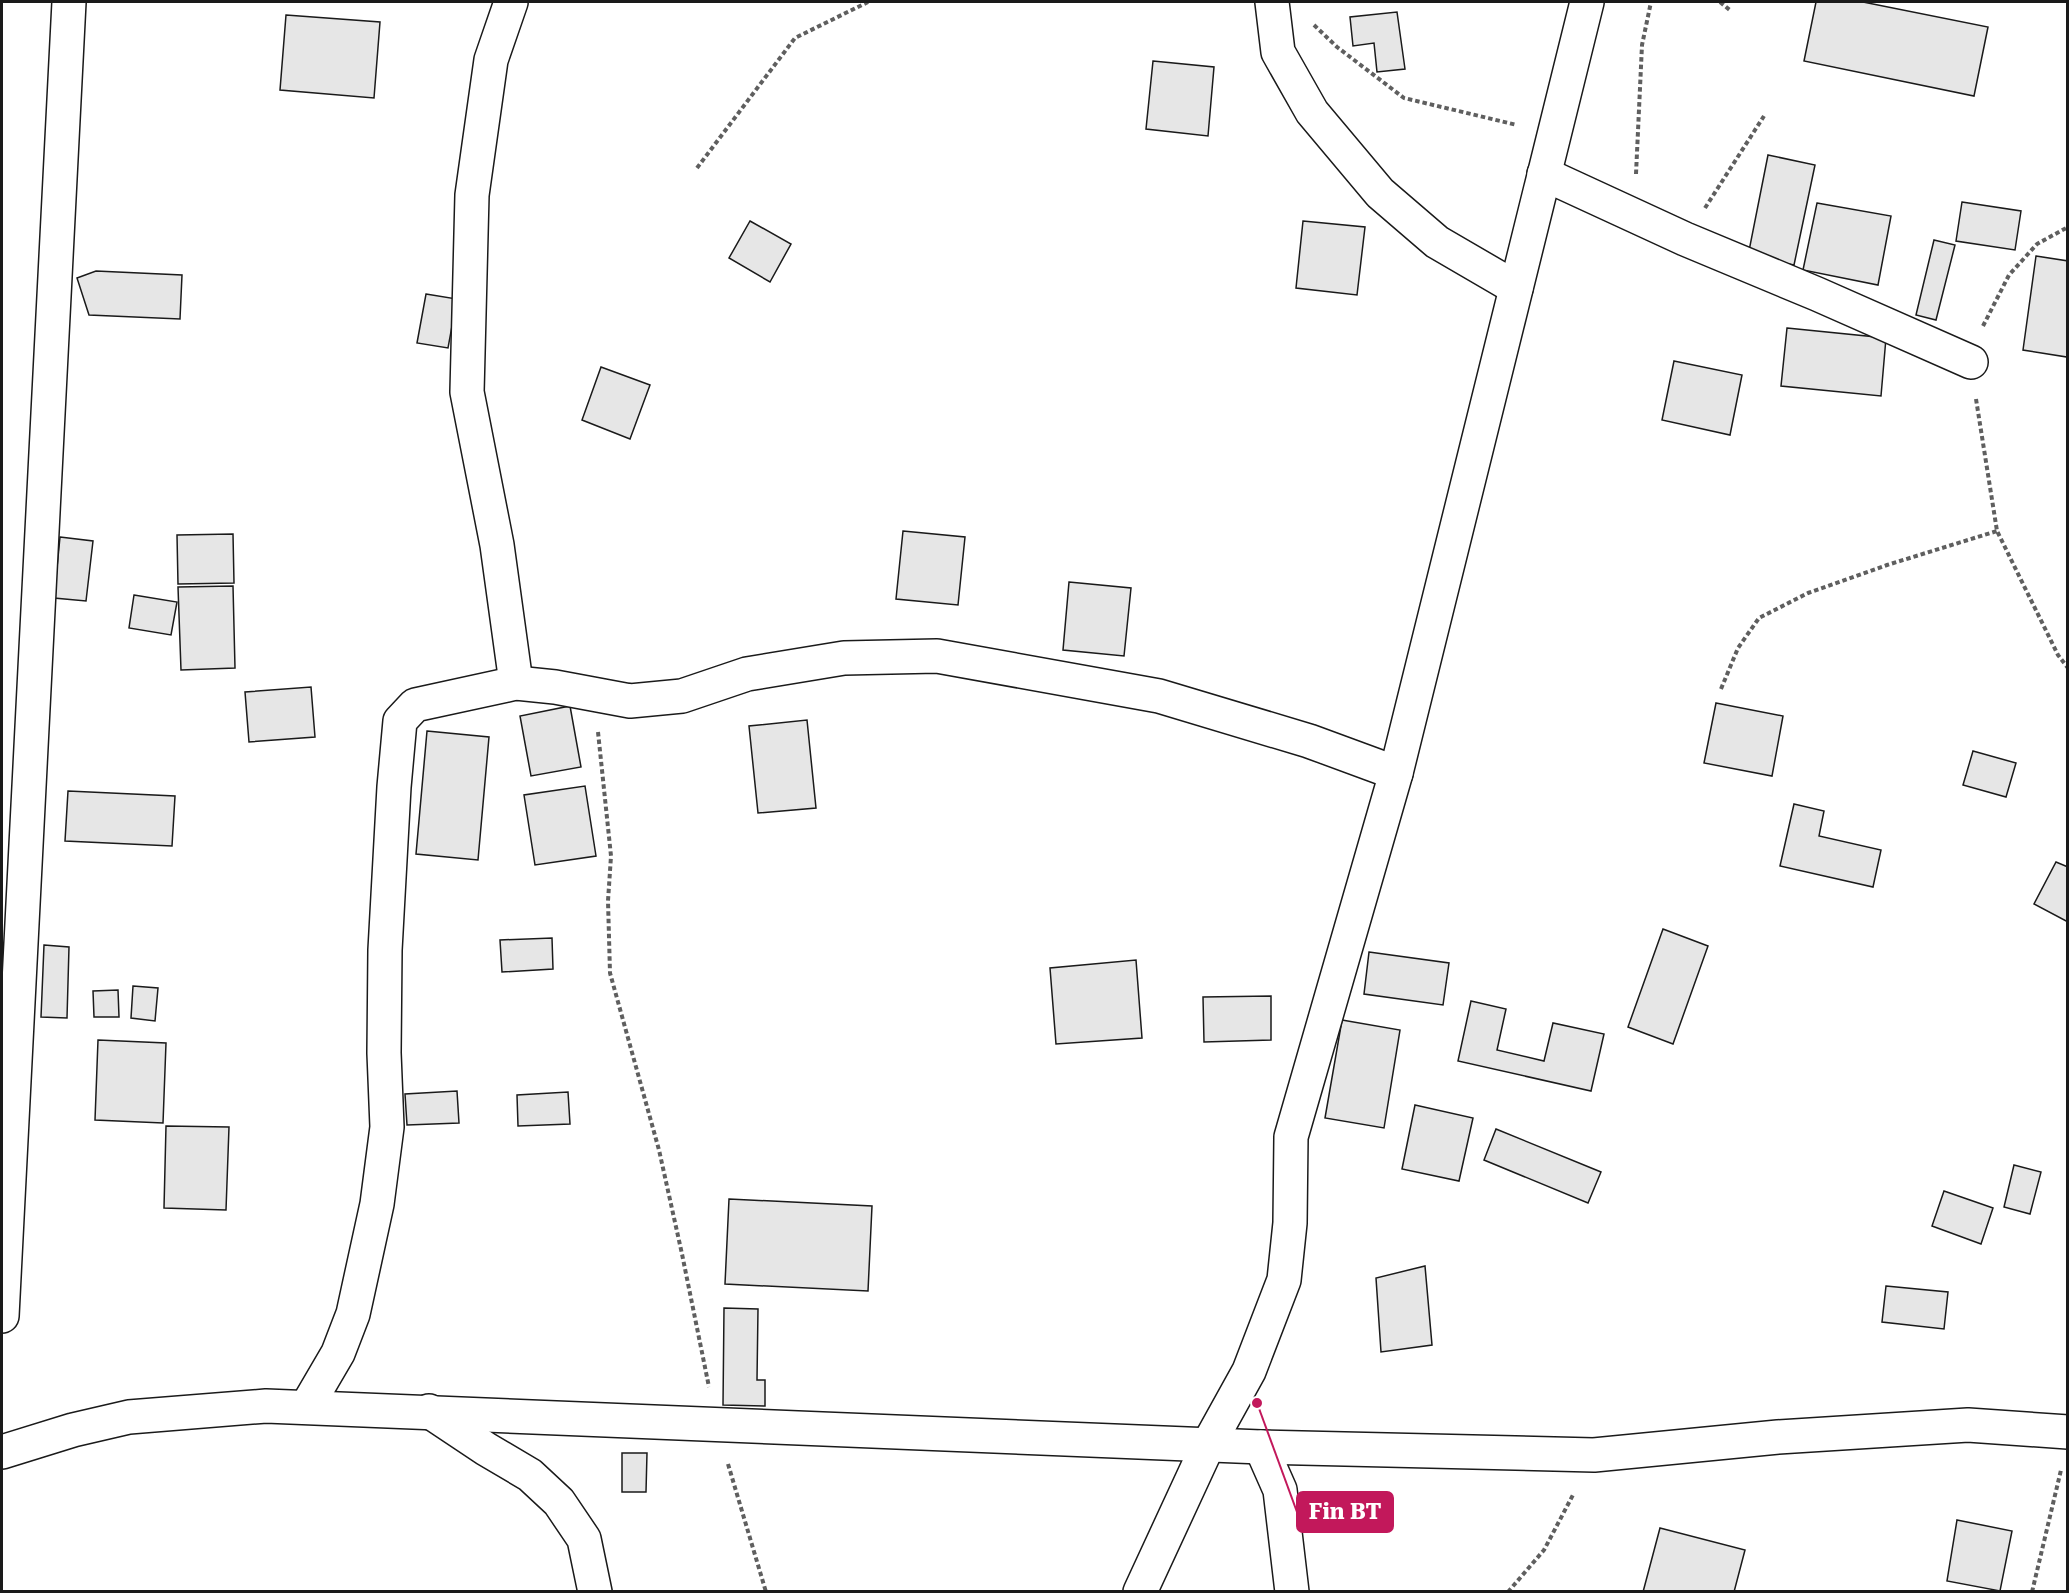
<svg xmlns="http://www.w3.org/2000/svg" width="2069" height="1593" viewBox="0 0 2069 1593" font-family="'Roboto Serif',serif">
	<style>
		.building { fill: #e6e6e6; stroke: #1a1a1a; stroke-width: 1.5 }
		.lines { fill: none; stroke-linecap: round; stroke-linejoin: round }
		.street-casing { stroke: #1a1a1a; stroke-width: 36 }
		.path { stroke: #5f5f5f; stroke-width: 4; stroke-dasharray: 4.5 3; stroke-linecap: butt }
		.street { stroke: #fff; stroke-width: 33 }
		.leader { fill: none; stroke: #c2185b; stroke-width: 2 }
		.callout-dot { fill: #c2185b; stroke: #fff; stroke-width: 2 }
		.callout { fill: #c2185b; stroke: #c2185b; stroke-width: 2 }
		.callout-label { font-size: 22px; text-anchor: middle; font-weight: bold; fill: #fff }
	</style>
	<rect width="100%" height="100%" fill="#fff"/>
	<g class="building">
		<path d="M1816,2H1863L1988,27L1974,96L1804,61Z"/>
		<path d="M1397,12L1405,69L1377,72L1374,43L1353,46L1350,17Z"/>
		<path d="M286,15L380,22L374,98L280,90Z"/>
		<path d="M1153,61L1214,67L1208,136L1146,129Z"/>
		<path d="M1768,155L1815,165L1794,265L1748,256Z"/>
		<path d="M1962,202L2021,211L2015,250L1956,241Z"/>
		<path d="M1817,203L1891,216L1878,285L1803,270Z"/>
		<path d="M750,221L791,244L770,282L729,258Z"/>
		<path d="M1303,221L1365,227L1357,295L1296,288Z"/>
		<path d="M1934,240L1955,245L1936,320L1916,315Z"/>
		<path d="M2036,256L2068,261L2067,357L2023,350Z"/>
		<path d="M96,271L182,275L180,319L89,315L77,278Z"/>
		<path d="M426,294L457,299L448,348L417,343Z"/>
		<path d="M1787,328L1886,338L1881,396L1781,386Z"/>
		<path d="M1674,361L1742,375L1730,435L1662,420Z"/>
		<path d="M601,367L650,385L630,439L582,420Z"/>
		<path d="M903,531L965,537L958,605L896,599Z"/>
		<path d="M233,534L234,583L178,584L177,535Z"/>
		<path d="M60,537L93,541L86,601L54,598Z"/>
		<path d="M1069,582L1131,588L1124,656L1063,650Z"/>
		<path d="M233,586L235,668L181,670L178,587Z"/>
		<path d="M134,595L177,602L171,635L129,628Z"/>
		<path d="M311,687L315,737L249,742L245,692Z"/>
		<path d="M1716,703L1783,716L1772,776L1704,763Z"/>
		<path d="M570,706L581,767L531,776L520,716Z"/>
		<path d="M807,720L816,808L758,813L749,726Z"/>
		<path d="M427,731L489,737L478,860L416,854Z"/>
		<path d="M1973,751L2016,763L2006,797L1963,785Z"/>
		<path d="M585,786L596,856L535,865L524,795Z"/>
		<path d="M68,791L175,796L172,846L65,841Z"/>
		<path d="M1794,804L1824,811L1819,836L1881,850L1873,887L1780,866Z"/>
		<path d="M2056,862L2068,867V922L2034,904Z"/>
		<path d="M1663,929L1708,946L1673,1044L1628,1027Z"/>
		<path d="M552,938L553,969L502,972L500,940Z"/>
		<path d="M44,945L69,947L67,1018L41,1017Z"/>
		<path d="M1369,952L1449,963L1443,1005L1364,994Z"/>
		<path d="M1136,960L1142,1038L1056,1044L1050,968Z"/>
		<path d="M133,986L158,988L155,1021L131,1018Z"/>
		<path d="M118,990L119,1017H94L93,991Z"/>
		<path d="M1271,996V1040L1204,1042L1203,997Z"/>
		<path d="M1471,1001L1506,1009L1497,1050L1544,1061L1553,1023L1604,1034L1591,1091L1458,1061Z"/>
		<path d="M1342,1020L1400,1030L1384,1128L1325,1118Z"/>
		<path d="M98,1040L166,1043L163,1123L95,1120Z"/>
		<path d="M457,1091L459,1123L407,1125L405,1094Z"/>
		<path d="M568,1092L570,1124L518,1126L517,1095Z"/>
		<path d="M1415,1105L1473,1118L1459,1181L1402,1169Z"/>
		<path d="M166,1126L229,1127L226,1210L164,1208Z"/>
		<path d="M1496,1129L1601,1172L1588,1203L1484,1160Z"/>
		<path d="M2014,1165L2041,1172L2030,1214L2004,1207Z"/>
		<path d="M1944,1191L1993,1208L1981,1244L1932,1226Z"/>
		<path d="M729,1199L872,1206L868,1291L725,1284Z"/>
		<path d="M1425,1266L1432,1345L1381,1352L1376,1278Z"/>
		<path d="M1886,1286L1948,1292L1944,1329L1882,1322Z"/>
		<path d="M724,1308L758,1309L757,1380H765V1406L723,1405Z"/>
		<path d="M622,1453H647L646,1492H622Z"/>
		<path d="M1957,1520L2012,1531L2000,1591L1947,1581Z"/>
		<path d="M1660,1528L1745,1550L1734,1592H1643Z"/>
	</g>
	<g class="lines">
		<defs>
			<g id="street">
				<path d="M511,2L491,60L472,195L467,392L497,545L516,683"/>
				<path d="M1272,2L1278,52L1312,112L1380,193L1437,242L1516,288"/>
				<path d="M1544,174L1685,239L1817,294L1971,362"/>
				<path d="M2,1316L69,2"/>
				<path d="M307,1406L338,1353L353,1314L377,1204L387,1127L384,1053L385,950L394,787L400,721L415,705L516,683L555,687L630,701L682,696L747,674L844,658L937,656L1159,696L1309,741L1396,773"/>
				<path d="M429,1411L486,1449L530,1475L559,1502L584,1539L595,1592"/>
				<path d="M1261,1447L1280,1490L1292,1592"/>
				<path d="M2,1452L73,1430L129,1417L266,1406L1261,1447L1594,1455L1778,1437L1968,1425L2068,1432"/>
				<path d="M1140,1592L1208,1445L1249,1371L1284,1280L1290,1223L1291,1137L1396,773L1587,2"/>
			</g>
		</defs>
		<use href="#street" class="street-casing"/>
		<g class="path">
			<path d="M1720,2L1731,11"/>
			<path d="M1314,25L1337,47L1404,98L1517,125"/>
			<path d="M697,168L795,38L868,2"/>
			<path d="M1636,174L1642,45L1651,2"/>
			<path d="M1705,208L1764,116"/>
			<path d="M1983,326L2009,275L2037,244L2068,227"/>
			<path d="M1976,399L1997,531L2058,655L2068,668"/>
			<path d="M1721,689L1738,648L1759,618L1808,593L1887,565L1997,531"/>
			<path d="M598,732L611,856L608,901L610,973L659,1150L682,1254L709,1387"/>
			<path d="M728,1464L766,1592"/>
			<path d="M1508,1592L1544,1550L1574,1493"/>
			<path d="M2032,1592L2061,1470"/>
		</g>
		<use href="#street" class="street"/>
	</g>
	<path class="leader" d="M1257 1403L1297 1512"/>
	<circle class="callout-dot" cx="1257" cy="1403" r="6"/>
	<rect class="callout" x="1297" y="1492" width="96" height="40" rx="6"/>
	<g class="callout-label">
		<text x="1345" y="1519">Fin BT</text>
	</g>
	<rect width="2069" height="1593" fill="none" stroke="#1a1a1a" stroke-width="6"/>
</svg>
